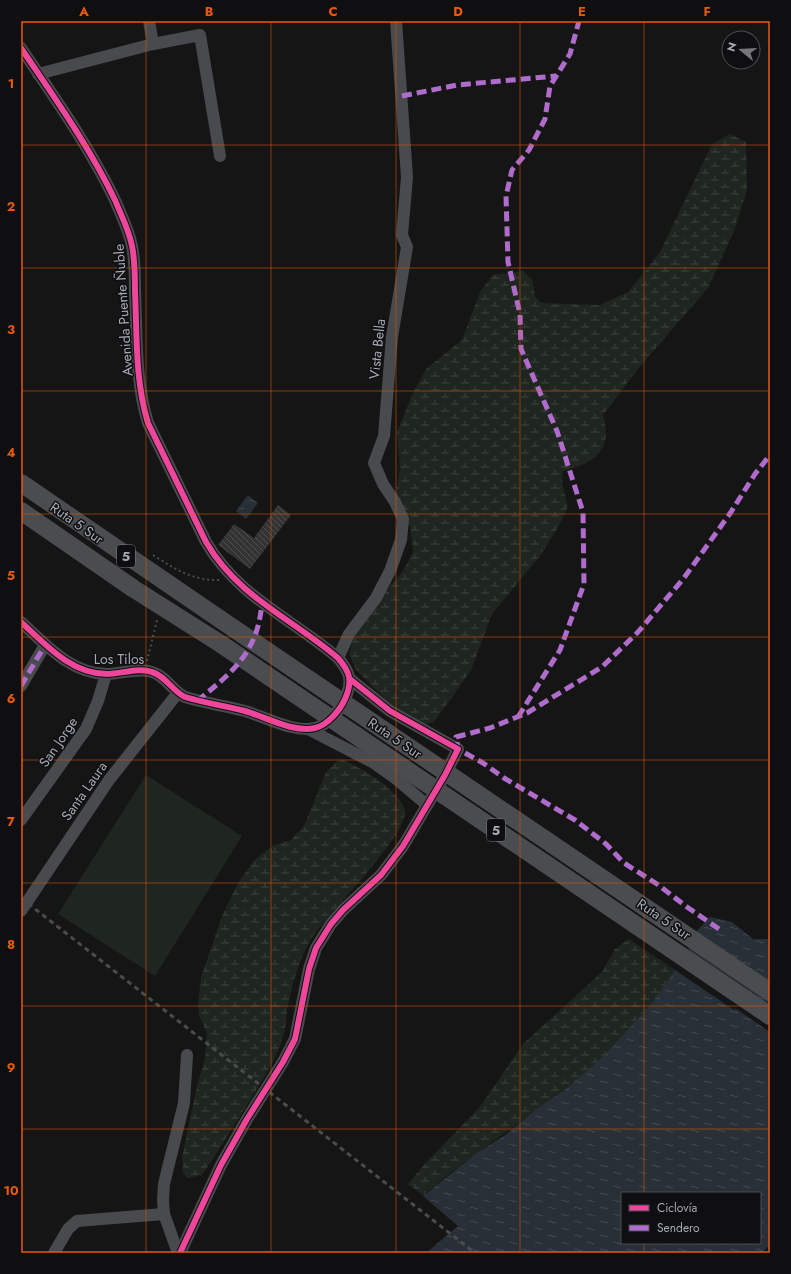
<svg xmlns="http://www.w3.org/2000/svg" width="791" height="1274" viewBox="0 0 791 1274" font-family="Jost,sans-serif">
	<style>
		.wetland { fill: url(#wetland-marsh) }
		.park { fill: #1f251f }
		.water { fill: url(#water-ripples); fill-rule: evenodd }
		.pier { fill: #151515 }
		.building { fill: url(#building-back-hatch) }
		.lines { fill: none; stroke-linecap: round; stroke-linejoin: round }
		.path { stroke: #4b4c4f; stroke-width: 2; stroke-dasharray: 2 3; stroke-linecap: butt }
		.minor { stroke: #494a4d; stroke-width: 12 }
		.highway { stroke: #4b4c4f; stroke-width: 18 }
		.rail { stroke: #4a4b4d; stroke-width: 3; stroke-dasharray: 5 4; stroke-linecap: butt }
		.highway-bridge { stroke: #4b4c4f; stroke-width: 18 }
		.quiet { stroke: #b06ccc; stroke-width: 5; stroke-dasharray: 10 5; stroke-linecap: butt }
		.cycleway-casing { stroke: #0f0f11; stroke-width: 8 }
		.cycleway { stroke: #ed469a; stroke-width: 6 }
		.grid { fill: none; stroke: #e8590c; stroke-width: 1; stroke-opacity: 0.55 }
		.labels { text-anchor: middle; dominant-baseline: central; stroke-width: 3; stroke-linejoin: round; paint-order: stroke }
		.shield { fill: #0f0f11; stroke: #797c84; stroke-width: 1 }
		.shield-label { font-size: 13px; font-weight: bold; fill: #a6aab5 }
		.street-label { font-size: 14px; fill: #a6aab5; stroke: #0f0f11 }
		.neatline { fill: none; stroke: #e8590c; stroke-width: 1.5 }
		.grid-label { font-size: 13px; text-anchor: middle; font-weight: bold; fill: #e8590c }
	</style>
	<defs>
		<pattern id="wetland-marsh" width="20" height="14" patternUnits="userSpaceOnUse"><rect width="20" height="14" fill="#1f251f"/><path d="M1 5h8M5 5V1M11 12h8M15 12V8" fill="none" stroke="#3d423d"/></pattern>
		<pattern id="water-ripples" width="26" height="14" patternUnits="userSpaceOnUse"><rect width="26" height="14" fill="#292f36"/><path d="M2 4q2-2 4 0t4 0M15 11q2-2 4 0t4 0" fill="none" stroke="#454a51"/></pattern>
		<pattern id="building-back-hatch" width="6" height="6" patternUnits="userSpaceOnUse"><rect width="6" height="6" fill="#333334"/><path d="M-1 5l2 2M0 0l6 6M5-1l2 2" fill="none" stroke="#4e4e4f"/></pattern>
	</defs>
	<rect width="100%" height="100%" fill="#151515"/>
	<g class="wetland">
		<path d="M730,134L746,142L747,190L734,231L708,288L637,370L603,415C604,421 606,427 606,433C606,457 582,467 563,471L562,484L568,507L557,529L540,556L492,614L471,670L453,696L434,722L421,726L388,702L356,670L349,654L353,640L389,587L403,571L413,552L410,526L395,502L400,466L397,432L412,395L426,369L462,340L480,292L493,275L523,271L532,279L535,296L541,303L600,305L628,292L660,252L712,144Z"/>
		<path d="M339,759C356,763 405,794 405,812C405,838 329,912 312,938C299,958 292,986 287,1009C286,1018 286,1028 283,1036C278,1057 264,1077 253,1096C236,1122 220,1149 202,1175L187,1178L183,1172L182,1157L197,1086L205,1059L207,1033L199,1016L198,1003L201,978L222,916L238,883L255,859L274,845L291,840L304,826L326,772Z"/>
		<path d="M629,939L675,970L650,1005L605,1056L563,1091L451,1172L423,1195L408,1184L422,1167L479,1108L523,1044L602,972L615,949Z"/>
	</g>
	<path class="park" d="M146,775L242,836L155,976L58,914Z"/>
	<g class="water">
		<path d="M248,495L258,503L246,519L236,511Z"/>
		<path d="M710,917L732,922L753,939H770V1245L761,1253H426L458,1226L423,1196L474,1155L505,1135L538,1108L563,1091L604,1056L650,1005L675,970L734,1010L753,995L688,951L693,935ZM622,1193H760V1243H622Z"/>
	</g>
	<path class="pier" d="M750,995L770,1007V1032L735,1008Z"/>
	<path class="building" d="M278,505L291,515L250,569L218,545L234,524L254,538Z"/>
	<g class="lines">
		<g class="path">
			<path d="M153,555C175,569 193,581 220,580"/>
			<path d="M147,661L157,620"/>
		</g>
		<g class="minor">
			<path d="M149,21L153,44"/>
			<path d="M21,48C54,97 89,146 115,200C121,215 129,230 132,246C135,260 135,276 135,291C137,335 135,381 148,423L206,542C238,597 291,618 338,658C350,672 353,681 345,699C340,710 328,725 315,728C293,733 266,717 245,711C225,706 205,703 185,697C172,691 166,676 152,672C139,667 121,674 107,674C71,674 45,644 21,622"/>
			<path d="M38,74L153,44L200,35L220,156"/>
			<path d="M338,658L349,634L376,598L390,571L401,540L403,519L395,502L383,484L374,463L384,436L392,337L407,247L402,235L407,177L396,21"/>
			<path d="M21,686L45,645"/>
			<path d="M308,729L374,763L395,778L427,805"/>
			<path d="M21,820L86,729L98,701L106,674"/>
			<path d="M21,911L109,780L177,694"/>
			<path d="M54,1253L68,1229L77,1221L164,1214"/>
			<path d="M178,1253L164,1214L163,1200L164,1184L184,1103L187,1055"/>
			<path d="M180,1253L221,1165L247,1119L283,1062L295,1039L309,969L316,948L331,924L343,910L381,875L403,846L445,775L458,749L390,711L350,679"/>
		</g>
		<g class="highway">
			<path d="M21,483L233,628"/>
			<path d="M21,511L134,589L221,644"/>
		</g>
		<path class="rail" d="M21,898L475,1253"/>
		<g class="highway-bridge">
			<path d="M233,628L770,992"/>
			<path d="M221,644L770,1016"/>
		</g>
		<g class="quiet">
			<path d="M402,96L457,85L556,76"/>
			<path d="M21,686L45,645"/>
			<path d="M197,701C234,671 258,652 262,602"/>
			<path d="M518,717L560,650L584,584L583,512L557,431L521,349L520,314L508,262L506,196L512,170L529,150L545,119L550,86L570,54L579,21"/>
			<path d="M719,929L687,907L657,884L624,863L606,844L575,820L504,778L483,763L458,749L456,737L490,728L527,713L602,667L638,632L684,578L731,512L755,474L770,455"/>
		</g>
		<defs>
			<g id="cycleway">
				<path d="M21,48C54,97 89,146 115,200C121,215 129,230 132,246C135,260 135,276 135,291C137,335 135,381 148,423L206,542C238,597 291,618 338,658C350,672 353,681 345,699C340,710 328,725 315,728C293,733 266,717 245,711C225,706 205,703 185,697C172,691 166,676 152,672C139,667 121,674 107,674C71,674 45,644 21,622"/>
				<path d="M180,1253L221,1165L247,1119L283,1062L295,1039L309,969L316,948L331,924L343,910L381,875L403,846L445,775L458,749L390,711L350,679"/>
			</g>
		</defs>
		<use href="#cycleway" class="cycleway-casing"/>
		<use href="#cycleway" class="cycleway"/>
	</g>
	<path class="grid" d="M146,21V1253M271,21V1253M396,21V1253M520,21V1253M644,21V1193M21,145H770M21,268H770M21,391H770M21,514H770M21,637H770M21,760H770M21,883H770M21,1006H770M21,1129H770M644,1243V1253"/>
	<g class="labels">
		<g class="shield">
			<rect x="117" y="545" width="18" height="22" rx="3"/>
			<rect x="487" y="819" width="18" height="22" rx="3"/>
		</g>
		<g class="shield-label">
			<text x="126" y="556">5</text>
			<text x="496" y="830">5</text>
		</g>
		<g class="street-label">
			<text transform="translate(123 310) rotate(-94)">Avenida Puente Ñuble</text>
			<text transform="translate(377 349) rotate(-84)">Vista Bella</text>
			<text transform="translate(77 523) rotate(35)">Ruta 5 Sur</text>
			<text x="119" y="659">Los Tilos</text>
			<text transform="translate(395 738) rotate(34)">Ruta 5 Sur</text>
			<text transform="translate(58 742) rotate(-56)">San Jorge</text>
			<text transform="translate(84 791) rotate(-55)">Santa Laura</text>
			<text transform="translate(664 919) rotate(34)">Ruta 5 Sur</text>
		</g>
	</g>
	<rect width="791" height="1274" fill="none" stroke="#0f0f11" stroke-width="44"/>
	<rect x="621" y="1192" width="140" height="52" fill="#0f0f11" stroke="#4b4d53"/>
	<rect x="629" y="1205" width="20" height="6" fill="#ed469a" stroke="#4b4d53"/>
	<text x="657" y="1212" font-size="12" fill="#a6aab5">Ciclovía</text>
	<rect x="629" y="1225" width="20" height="6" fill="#b06ccc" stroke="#4b4d53"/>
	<text x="657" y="1232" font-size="12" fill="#a6aab5">Sendero</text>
	<g transform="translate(741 50) rotate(288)"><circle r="19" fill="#0f0f11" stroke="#4b4d53"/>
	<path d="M0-3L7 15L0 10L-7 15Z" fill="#73767d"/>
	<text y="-6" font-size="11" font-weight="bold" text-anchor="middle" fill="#a6aab5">N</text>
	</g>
	<rect x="22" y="22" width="747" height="1230" class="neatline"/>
	<g class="grid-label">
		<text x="84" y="16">A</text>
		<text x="209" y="16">B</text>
		<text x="333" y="16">C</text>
		<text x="458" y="16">D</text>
		<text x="582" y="16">E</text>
		<text x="707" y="16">F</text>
		<text x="11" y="88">1</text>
		<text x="11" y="211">2</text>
		<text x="11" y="334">3</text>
		<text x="11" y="457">4</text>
		<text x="11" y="580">5</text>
		<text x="11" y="703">6</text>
		<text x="11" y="826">7</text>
		<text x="11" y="949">8</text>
		<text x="11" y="1072">9</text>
		<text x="11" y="1195">10</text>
	</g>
</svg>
